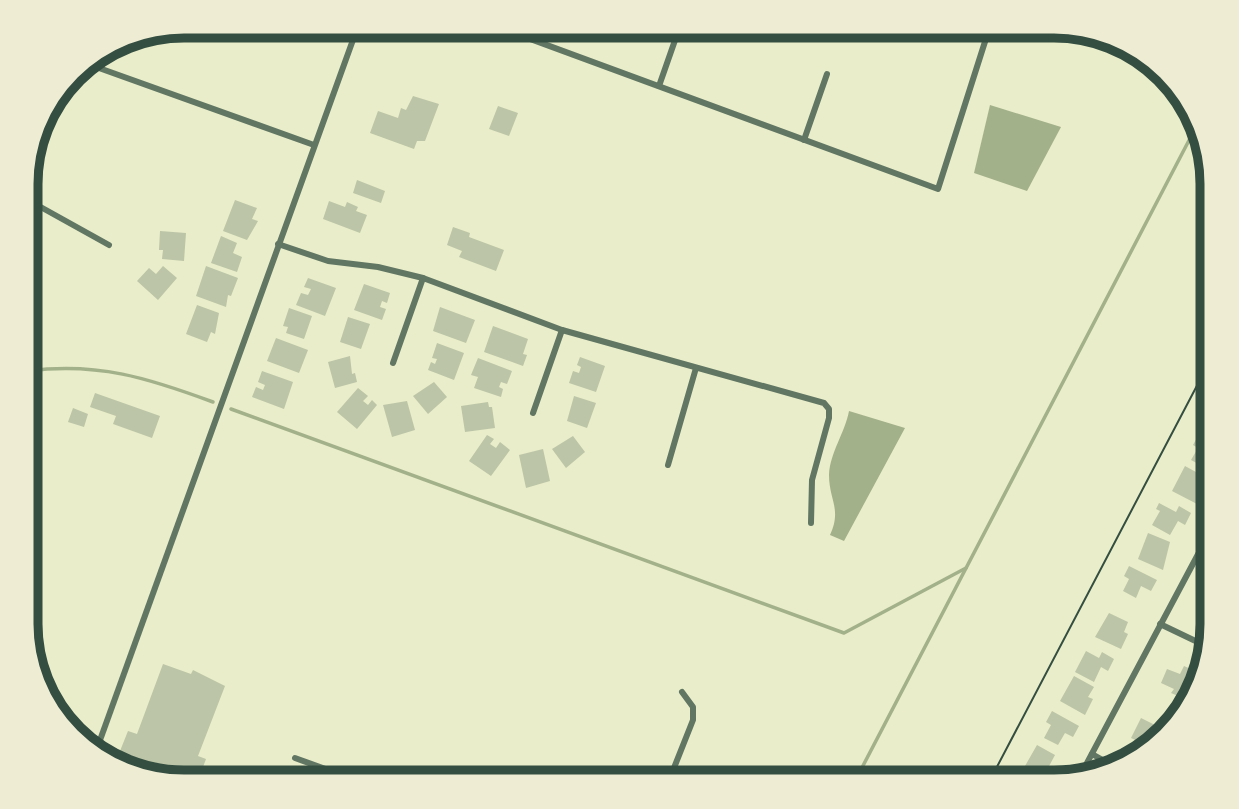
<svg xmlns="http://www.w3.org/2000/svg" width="1239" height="809" viewBox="0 0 1239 809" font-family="Mulish,sans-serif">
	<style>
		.water { fill: #a3b18a }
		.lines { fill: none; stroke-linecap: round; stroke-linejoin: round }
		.stream { stroke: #a3b18a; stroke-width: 3.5 }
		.building { fill: #bcc5a7 }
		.path { stroke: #344e41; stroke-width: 2 }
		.minor { stroke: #617663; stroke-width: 6 }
		.rim { fill: none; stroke: #344e41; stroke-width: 9 }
	</style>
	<rect width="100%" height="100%" fill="#e9edc9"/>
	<g class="water">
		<path d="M990,105L1061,127L1027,191L974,173Z"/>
		<path d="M849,411L905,428L844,541L830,535C842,509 829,500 829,475C830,452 845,433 849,411Z"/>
	</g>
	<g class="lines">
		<g class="stream">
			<path d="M28,371C98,362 148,378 213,402"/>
			<path d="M231,409L844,633L966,568"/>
			<path d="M854,783L1197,125"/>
		</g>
	</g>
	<g class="building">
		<path d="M413,96L439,104L425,141H417L414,149L370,133L378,111L398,118L401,108L406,110Z"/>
		<path d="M498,106L518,113L509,136L489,129Z"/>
		<path d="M357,180L385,191L381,203L353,193Z"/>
		<path d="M235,200L257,208L252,219L258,221L247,240L223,231Z"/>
		<path d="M329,201L345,207L347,202L358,207L356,211L367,215L360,233L323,219Z"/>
		<path d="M453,227L470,233L469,237L504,250L496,271L459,257L462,251L447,245Z"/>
		<path d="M160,231L186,233L184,261L162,259L163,250H159Z"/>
		<path d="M221,236L237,243L233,253L242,257L237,272L211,263Z"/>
		<path d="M163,266L177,278L158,300L137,281L149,268L156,274Z"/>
		<path d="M206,266L238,278L231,296L228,295L226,307L196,296Z"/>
		<path d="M308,278L336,288L325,316L296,305L301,293L308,295L311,289L304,287Z"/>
		<path d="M364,284L390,293L387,303L382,301L380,307L386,309L382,320L354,310Z"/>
		<path d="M197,305L219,313L215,334L211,332L207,342L186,334Z"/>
		<path d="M440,307L475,320L466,343L433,331Z"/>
		<path d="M289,308L312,316L304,339L286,333L288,327L283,326Z"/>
		<path d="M348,317L370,324L361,349L340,342Z"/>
		<path d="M493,326L528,339L523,354L527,355L523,366L484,352Z"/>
		<path d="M276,338L308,350L299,373L267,361Z"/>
		<path d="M437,343L464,353L454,380L428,370L431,362L435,364L437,359L432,358Z"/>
		<path d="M350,356L352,374L355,373L357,382L335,388L328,362Z"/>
		<path d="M580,357L605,366L596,392L569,383L573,371L579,373L581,367L577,365Z"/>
		<path d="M478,358L512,371L507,384L501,382L499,387L503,389L501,397L474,388L478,377L471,375Z"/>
		<path d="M262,371L293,382L284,409L252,397L256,387L263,390L265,385L258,382Z"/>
		<path d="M434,382L447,397L428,414L413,396Z"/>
		<path d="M358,388L368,396L363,401L368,405L372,400L377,405L357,429L337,412Z"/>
		<path d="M95,393L160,416L152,438L113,424L116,416L90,407Z"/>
		<path d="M574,396L596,403L587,428L567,421Z"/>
		<path d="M407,401L415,430L392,437L383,405Z"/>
		<path d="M488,402L489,407H492L495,428L465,432L461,406Z"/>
		<path d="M73,408L88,414L84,427L68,422Z"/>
		<path d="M1199,434L1212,441V456L1204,467L1191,460L1198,448L1193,445Z"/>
		<path d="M487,435L494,439L490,444L496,448L500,442L510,450L491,476L469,461Z"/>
		<path d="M573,436L585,452L566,468L552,449Z"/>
		<path d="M543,449L550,481L526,488L519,455Z"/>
		<path d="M1185,466L1205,477L1200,486L1205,489L1197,504L1172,491Z"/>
		<path d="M1159,503L1176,512L1179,506L1191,513L1185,525L1178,521L1170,535L1152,525L1160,511L1156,509Z"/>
		<path d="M1148,533L1170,542L1163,570L1138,559Z"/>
		<path d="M1129,566L1157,580L1151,591L1141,586L1136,598L1123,591L1129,579L1124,576Z"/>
		<path d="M1212,579V613L1199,607Z"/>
		<path d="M1109,613L1128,622L1124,632L1128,634L1121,649L1095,637Z"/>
		<path d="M1086,651L1099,658L1102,652L1114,659L1108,671L1101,667L1094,682L1075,672Z"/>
		<path d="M163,664L191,674L193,670L225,686L198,756L206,759L197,783H184L125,765L127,759L118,756L128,731L137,734Z"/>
		<path d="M1184,666L1195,671L1183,698L1171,693L1174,689L1161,683L1167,669L1180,674Z"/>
		<path d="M1074,676L1094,687L1088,697L1093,699L1085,715L1060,701Z"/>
		<path d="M1052,711L1079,726L1073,737L1065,733L1058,745L1044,738L1051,725L1046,722Z"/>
		<path d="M1141,718L1161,728L1153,743L1138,757L1144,744L1131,738Z"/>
		<path d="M1037,745L1055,755L1048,768L1056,772L1050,782L1037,777L1039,774L1025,766Z"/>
	</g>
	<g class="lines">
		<path class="path" d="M989,782L1212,357"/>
		<g class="minor">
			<path d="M495,26L938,189L990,26"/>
			<path d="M85,63L314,145"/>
			<path d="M659,86L680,26"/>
			<path d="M804,140L827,74"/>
			<path d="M28,200L109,245"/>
			<path d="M278,244L328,261L378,267L423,278L562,330L824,403L829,409V418L812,480L811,523"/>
			<path d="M393,363L423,278"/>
			<path d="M533,413L562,330"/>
			<path d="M668,465L696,368"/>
			<path d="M1160,624L1208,647"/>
			<path d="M95,754L358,26"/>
			<path d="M1092,754L1115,767"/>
			<path d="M295,758L364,783"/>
			<path d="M1079,778L1212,528"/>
			<path d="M668,783L693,720V707L682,692"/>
		</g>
	</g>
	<path d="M0 0H1239V809H0ZM184 38H1054A146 146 0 0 1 1200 184V624A146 146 0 0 1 1054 770H184A146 146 0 0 1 38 624V184A146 146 0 0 1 184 38Z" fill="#eeecd3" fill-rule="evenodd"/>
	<path class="rim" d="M184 38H1054A146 146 0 0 1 1200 184V624A146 146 0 0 1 1054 770H184A146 146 0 0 1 38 624V184A146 146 0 0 1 184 38Z"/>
</svg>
